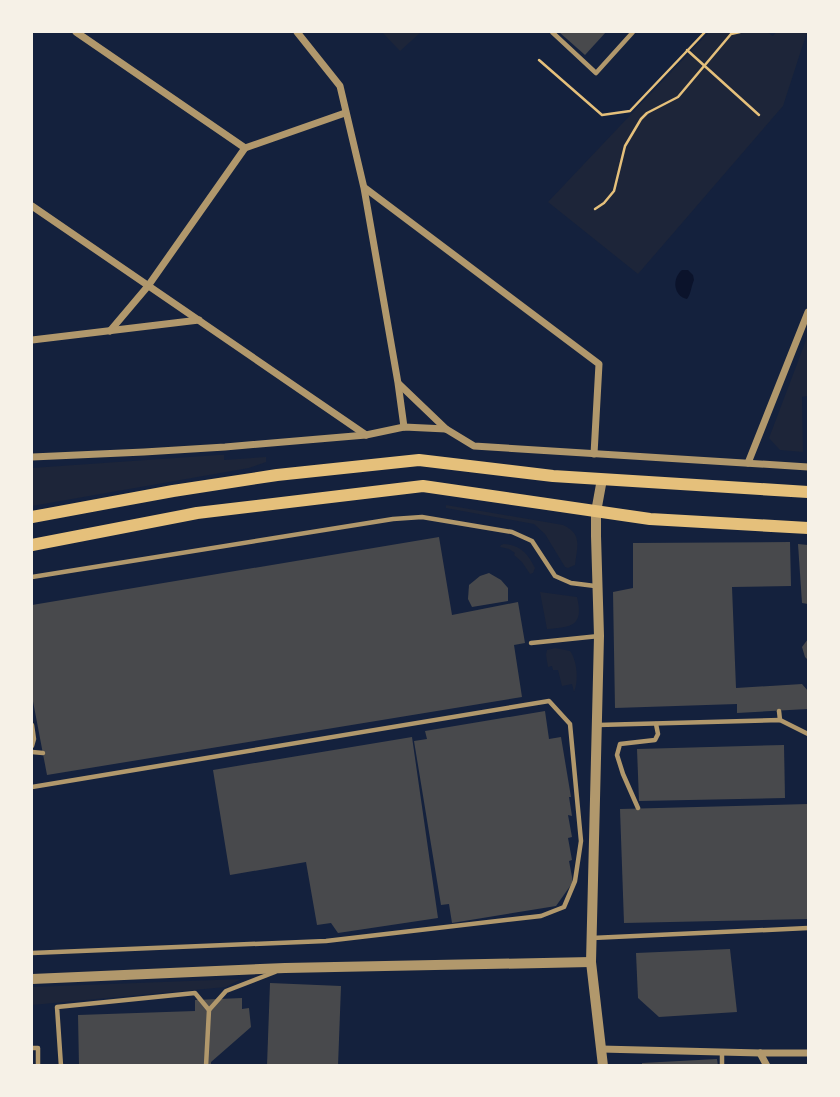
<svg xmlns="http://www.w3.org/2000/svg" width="840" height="1097" viewBox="0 0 840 1097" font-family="'Crimson Pro',serif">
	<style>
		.green { fill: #1d2539 }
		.water { fill: #0b132b }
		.building { fill: #48494c }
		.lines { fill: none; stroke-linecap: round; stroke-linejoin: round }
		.path { stroke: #e5c07b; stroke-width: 2.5 }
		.service { stroke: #b1986c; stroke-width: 4.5 }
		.minor { stroke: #b1986c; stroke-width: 7 }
		.tertiary { stroke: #b1986c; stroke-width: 10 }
		.secondary { stroke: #e5c07b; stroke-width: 12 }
	</style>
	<rect width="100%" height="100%" fill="#14213d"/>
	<g class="green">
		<path d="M382,32H421L400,51Z"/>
		<path d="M709,32H767L773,36L776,32H807L783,106L638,274L548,202Z"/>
		<path d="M808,335V396L802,397L803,452L780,450L769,438Z"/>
		<path d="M218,455H224V460L266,457V462L249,468L32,506V468Z"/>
		<path d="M446,505L563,525C583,534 577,547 575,565L568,568L565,567L545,534L534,524L446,508Z"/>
		<path d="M504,544C521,545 528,554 535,568L533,573L530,574L522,562L514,555L515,553L509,549L500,547L501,545Z"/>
		<path d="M540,592L577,597C584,626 572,627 547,629Z"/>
		<path d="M555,648L570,651C577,660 579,681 574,692L572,684L562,686L558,670H553L552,666L548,667L546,655L547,650Z"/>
		<path d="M241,979L226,987L32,1005V987Z"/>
	</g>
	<path class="water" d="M682,270H688L693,275L694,280C691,287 691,294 687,299C673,296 672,278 682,270Z"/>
	<g class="building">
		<path d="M559,32H606L585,55Z"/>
		<path d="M439,537L452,615L518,602L525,643L514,645L522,697L47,775L32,696V605Z"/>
		<path d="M790,542L791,586L732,587L736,688L802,684L808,691V709L737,713V704L615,708L613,592L633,588V543Z"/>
		<path d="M798,544L808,545V604L802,603Z"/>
		<path d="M489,573L501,580L508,588V601L472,607L468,599L469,585L480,576Z"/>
		<path d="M808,639V660L805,657L802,647Z"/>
		<path d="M545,711L549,739L561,737L571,797H569L572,816L568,815L572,837L568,838L572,860L569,861L573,882L556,906L452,923L449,904L441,905L414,741L427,739L425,731Z"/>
		<path d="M412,737L438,918L338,933L331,923L317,925L306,862L230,875L213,770Z"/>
		<path d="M784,745L785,798L639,801L637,749Z"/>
		<path d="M808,804V919L624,923L620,809Z"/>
		<path d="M730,949L737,1012L659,1017L638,998L636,953Z"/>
		<path d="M270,983L341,986L338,1066H267Z"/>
		<path d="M242,998V1009L249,1008L251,1027L211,1062V1066H79L78,1015L195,1011V1000Z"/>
		<path d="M717,1059L718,1066H642V1063Z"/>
	</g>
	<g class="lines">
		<g class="path">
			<path d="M687,50L759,115"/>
			<path d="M539,60L602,115L630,111L705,32"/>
			<path d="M595,209L604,203L614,191L625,146L641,119L647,113L678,97L731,34L740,32"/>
		</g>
		<g class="service">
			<path d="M552,32L596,73L633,32"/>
			<path d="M32,577L393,519L422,517L512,532L532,541L555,576L571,583L595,586"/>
			<path d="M531,643L599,636"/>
			<path d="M779,711L780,720"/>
			<path d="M32,725L34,739L32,746"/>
			<path d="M598,725L780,720L808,734"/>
			<path d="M32,752L43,753"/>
			<path d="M32,787L549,701L570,724L581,841L575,881L564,907L541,916L326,941L32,953"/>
			<path d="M638,808L623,774L617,755L620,744L655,740L658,734L656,724"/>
			<path d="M592,938L808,928"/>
			<path d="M209,1010L226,991L275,972"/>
			<path d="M32,1048H38V1066"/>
			<path d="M61,1066L57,1007L195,993L209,1010L206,1066"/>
			<path d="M722,1066V1052"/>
		</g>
		<g class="minor">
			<path d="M76,32L245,148"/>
			<path d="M297,32L340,86L364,188L398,383L404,427"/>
			<path d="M365,188L599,364L594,454"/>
			<path d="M32,206L366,435"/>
			<path d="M110,331L148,286L245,148L345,113"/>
			<path d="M32,340L199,320"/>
			<path d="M399,384L446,429"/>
			<path d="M32,457L144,452L225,447L366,435L404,427L446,429L474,446L808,467"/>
			<path d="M748,463L808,312"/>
			<path d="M601,1049L760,1053H808"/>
			<path d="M760,1053L767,1066"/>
		</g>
		<g class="tertiary">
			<path d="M602,479L596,512V536L599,636L591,962L603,1066"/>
			<path d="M32,979L285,968L591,962"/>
		</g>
		<g class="secondary">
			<path d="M32,517L173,491L277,475L419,460L553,476L808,492"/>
			<path d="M32,545L197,513L423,486L650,519L808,528"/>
		</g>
	</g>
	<rect width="840" height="1097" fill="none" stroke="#f6f1e7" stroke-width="66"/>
</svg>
